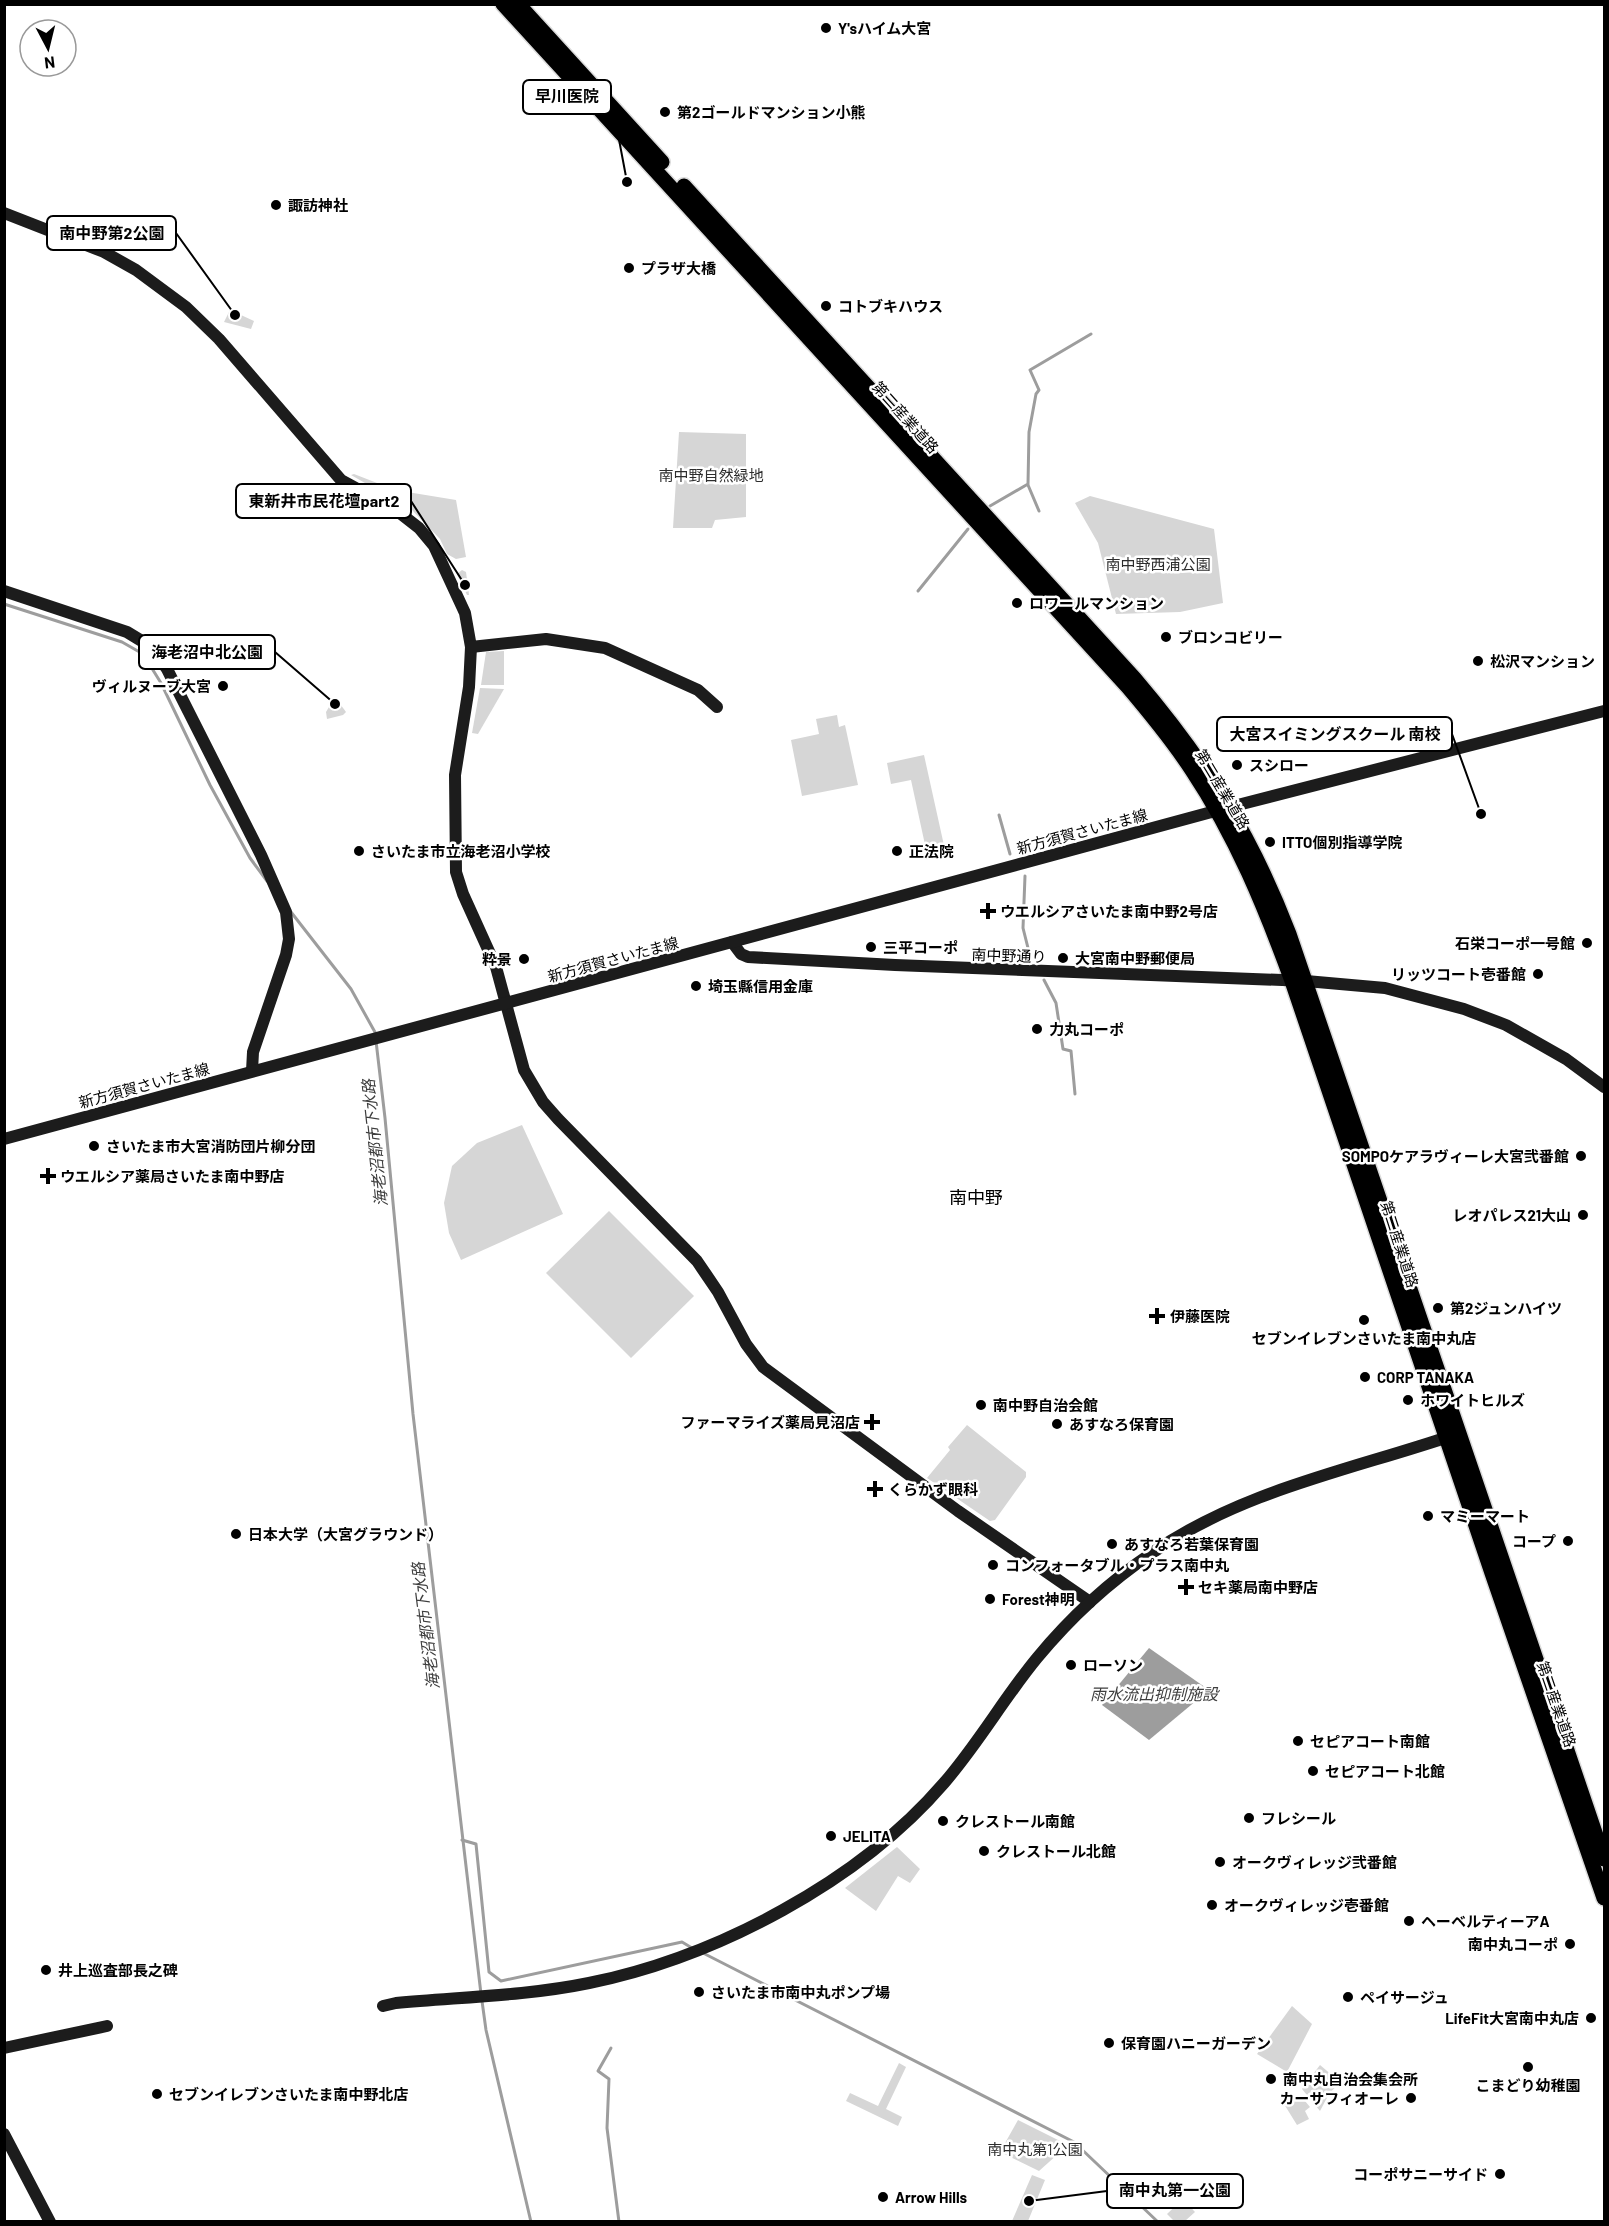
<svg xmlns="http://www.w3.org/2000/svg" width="1609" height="2226" viewBox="0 0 1609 2226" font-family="Barlow,'Noto Sans JP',sans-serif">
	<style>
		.green { fill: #d6d6d6 }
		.water { fill: #9d9d9d }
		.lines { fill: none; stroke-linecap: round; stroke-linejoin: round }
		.stream { stroke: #9d9d9d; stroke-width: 3 }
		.primary-casing { stroke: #dbdbdb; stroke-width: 18 }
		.secondary { stroke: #1c1c1c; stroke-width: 12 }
		.primary { stroke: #000; stroke-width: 15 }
		.poi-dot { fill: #000; stroke: #fff; stroke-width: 2 }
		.labels { text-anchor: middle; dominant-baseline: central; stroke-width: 5; stroke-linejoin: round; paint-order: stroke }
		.poi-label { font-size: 15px; font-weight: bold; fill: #000; stroke: #fff; text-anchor: start }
		.street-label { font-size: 15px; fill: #000; stroke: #fff }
		.park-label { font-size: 15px; fill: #2d2d2d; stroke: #fff }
		.water-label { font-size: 16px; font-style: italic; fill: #3e3e3e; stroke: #fff }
		.quarter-label { font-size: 18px; fill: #000; stroke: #fff }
		.leader { fill: none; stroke: #000; stroke-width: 2 }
		.callout-dot { fill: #000; stroke: #fff; stroke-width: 2 }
		.callout { fill: #fff; stroke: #000; stroke-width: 2 }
		.callout-label { font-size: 16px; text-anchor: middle; font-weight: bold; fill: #000 }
	</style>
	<rect width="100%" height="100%" fill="#fff"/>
	<g class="green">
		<path d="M230,310L254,321L251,329L224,322Z"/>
		<path d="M679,432L746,434V517L715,520L712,528H673Z"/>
		<path d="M354,474L395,490L456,500L466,557L456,559L447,554L440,539L412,510L351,475Z"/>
		<path d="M1090,496L1214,529L1223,603L1180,612L1116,614L1098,543L1075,503Z"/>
		<path d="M462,570L466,572L469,595H467L457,574Z"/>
		<path d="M504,651V685H481L486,652Z"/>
		<path d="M480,688L504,689L478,734L472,733Z"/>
		<path d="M335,697L346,712L343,715L327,719L326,712Z"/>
		<path d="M837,715L839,727L845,725L858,785L802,796L791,740L819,734L816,719Z"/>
		<path d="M924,755L945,850L927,854L911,780L891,784L887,763Z"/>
		<path d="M522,1125L563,1214L461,1260L449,1233L444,1203L452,1166L477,1143Z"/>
		<path d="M609,1211L694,1296L631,1358L546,1273Z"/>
		<path d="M967,1425L1026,1472V1477L995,1520L990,1521L927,1478L950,1450L948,1447Z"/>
		<path d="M897,1847L920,1869L910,1883L898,1876L876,1911L845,1888Z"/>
		<path d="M1292,2006L1312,2024L1287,2072L1257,2054Z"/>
		<path d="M899,2063L906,2067L886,2109L902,2117L898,2126L846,2101L850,2093L878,2106Z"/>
		<path d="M1320,2065L1340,2082L1329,2094L1320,2111L1302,2089Z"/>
		<path d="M1300,2095L1310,2107L1305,2111L1309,2119L1297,2125L1284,2104Z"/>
		<path d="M1018,2120L1068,2145L1039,2171L1000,2152Z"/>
		<path d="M1032,2175L1045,2180L1028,2221H1012Z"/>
		<path d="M1183,2199L1195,2212L1185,2221H1174L1167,2214Z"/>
	</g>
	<path class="water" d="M1149,1648L1209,1690L1149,1740L1102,1705Z"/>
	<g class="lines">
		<g class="stream">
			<path d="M1028,485L1039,511"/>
			<path d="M990,506L1028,484L1029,432L1036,394L1039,390L1030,370L1091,334"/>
			<path d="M918,591L968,529"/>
			<path d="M4,604L122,642L143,654L161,683L210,785L250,858L267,881"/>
			<path d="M999,815L1010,854"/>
			<path d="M1025,876L1023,928L1028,948"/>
			<path d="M291,912L351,989L376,1034"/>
			<path d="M1044,980L1056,1003L1063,1049L1071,1051L1075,1094"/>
			<path d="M376,1041L385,1118L413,1414L481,1994"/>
			<path d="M462,1840L476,1844L489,1972L501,1981L682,1942L692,1948"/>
			<path d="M701,1952L1074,2142L1158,2222"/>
			<path d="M482,2001L486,2030L531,2222"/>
			<path d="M611,2048L598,2071L609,2079L607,2128L619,2222"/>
		</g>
		<defs>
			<g id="primary">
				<path d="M503,4L1127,686C1150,713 1172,740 1192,770C1236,836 1265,907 1292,981L1492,1573L1604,1898"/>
				<path d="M518,4L662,162"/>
				<path d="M684,186L1135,679C1204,760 1251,834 1289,934L1604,1859"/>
			</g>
		</defs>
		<use href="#primary" class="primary-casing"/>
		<g class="secondary">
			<path d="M4,213L104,252L136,270L186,307L219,339L341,480L396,510L419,528L434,546L465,613L471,647L469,687L455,775L456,872L463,894L496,967L524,1070L543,1102L558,1119L697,1261L718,1292L746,1344L763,1367L958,1511L1090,1602"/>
			<path d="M4,591L127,632L150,646L167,669L261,855L286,912L289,939L286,955L253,1052L252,1071"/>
			<path d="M471,647L546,639L605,648L698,690L717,707"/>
			<path d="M732,942L741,954L748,957L895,965L1306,981L1385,988L1464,1009L1506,1025L1566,1059L1604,1087"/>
			<path d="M4,1139L1230,807L1604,711"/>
			<path d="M383,2006L396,2003C460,1997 526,1996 589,1983C716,1957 859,1882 944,1783C978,1744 1004,1698 1037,1658C1070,1618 1109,1582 1152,1553C1243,1490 1351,1470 1454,1435"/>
			<path d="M4,2048L107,2026"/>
			<path d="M4,2134L50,2222"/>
		</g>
		<use href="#primary" class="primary"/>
	</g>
	<g class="poi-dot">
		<circle cx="826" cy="28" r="6"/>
		<circle cx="665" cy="112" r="6"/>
		<circle cx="276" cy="205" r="6"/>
		<circle cx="629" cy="268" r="6"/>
		<circle cx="826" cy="306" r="6"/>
		<circle cx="1017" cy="603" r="6"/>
		<circle cx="1166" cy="637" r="6"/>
		<circle cx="1478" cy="661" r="6"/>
		<circle cx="223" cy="686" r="6"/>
		<circle cx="1237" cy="765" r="6"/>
		<circle cx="1270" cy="842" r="6"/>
		<circle cx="359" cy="851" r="6"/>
		<circle cx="897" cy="851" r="6"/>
		<path d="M985 902h6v6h6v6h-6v6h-6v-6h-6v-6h6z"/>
		<circle cx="1587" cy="943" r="6"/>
		<circle cx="871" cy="947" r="6"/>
		<circle cx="1063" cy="958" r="6"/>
		<circle cx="524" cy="959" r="6"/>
		<circle cx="1538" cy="974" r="6"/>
		<circle cx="696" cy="986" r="6"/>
		<circle cx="1037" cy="1029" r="6"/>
		<circle cx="94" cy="1146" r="6"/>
		<circle cx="1581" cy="1156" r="6"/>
		<path d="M45 1167h6v6h6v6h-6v6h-6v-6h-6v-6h6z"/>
		<circle cx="1583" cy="1215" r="6"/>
		<circle cx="1438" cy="1308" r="6"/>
		<path d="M1154 1307h6v6h6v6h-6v6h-6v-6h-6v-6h6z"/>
		<circle cx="1364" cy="1320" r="6"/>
		<circle cx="1365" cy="1377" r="6"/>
		<circle cx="1408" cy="1400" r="6"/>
		<circle cx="981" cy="1405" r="6"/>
		<path d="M869 1413h6v6h6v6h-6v6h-6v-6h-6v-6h6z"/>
		<circle cx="1057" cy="1424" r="6"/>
		<path d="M872 1480h6v6h6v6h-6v6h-6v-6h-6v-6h6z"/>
		<circle cx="1428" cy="1516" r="6"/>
		<circle cx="236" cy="1534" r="6"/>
		<circle cx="1568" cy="1541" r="6"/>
		<circle cx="1112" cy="1544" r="6"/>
		<circle cx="993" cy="1565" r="6"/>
		<path d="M1183 1578h6v6h6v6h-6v6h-6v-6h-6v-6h6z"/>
		<circle cx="990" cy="1599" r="6"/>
		<circle cx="1071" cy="1665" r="6"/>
		<circle cx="1298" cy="1741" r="6"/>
		<circle cx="1313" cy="1771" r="6"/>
		<circle cx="1249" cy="1818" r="6"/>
		<circle cx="943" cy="1821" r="6"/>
		<circle cx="831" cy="1836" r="6"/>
		<circle cx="984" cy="1851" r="6"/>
		<circle cx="1220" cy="1862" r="6"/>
		<circle cx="1212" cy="1905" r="6"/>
		<circle cx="1409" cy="1921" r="6"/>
		<circle cx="1570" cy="1944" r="6"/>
		<circle cx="46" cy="1970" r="6"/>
		<circle cx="699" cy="1992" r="6"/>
		<circle cx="1348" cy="1997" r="6"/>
		<circle cx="1591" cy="2018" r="6"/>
		<circle cx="1109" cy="2043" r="6"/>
		<circle cx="1528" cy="2067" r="6"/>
		<circle cx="1271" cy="2079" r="6"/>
		<circle cx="157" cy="2094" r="6"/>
		<circle cx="1411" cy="2098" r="6"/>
		<circle cx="1500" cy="2174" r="6"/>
		<circle cx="883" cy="2197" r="6"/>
	</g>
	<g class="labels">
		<g class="poi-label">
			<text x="838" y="28">Y'sハイム大宮</text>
			<text x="677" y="112">第2ゴールドマンション小熊</text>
			<text x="288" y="205">諏訪神社</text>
			<text x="641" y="268">プラザ大橋</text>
			<text x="838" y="306">コトブキハウス</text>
			<text x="1029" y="603">ロワールマンション</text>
			<text x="1178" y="637">ブロンコビリー</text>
			<text x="1490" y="661">松沢マンション</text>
			<text x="211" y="686" text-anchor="end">ヴィルヌーブ大宮</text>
			<text x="1249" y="765">スシロー</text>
			<text x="1282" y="842">ITTO個別指導学院</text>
			<text x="371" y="851">さいたま市立海老沼小学校</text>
			<text x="909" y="851">正法院</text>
			<text x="1000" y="911">ウエルシアさいたま南中野2号店</text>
			<text x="1575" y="943" text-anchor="end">石栄コーポ一号館</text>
			<text x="883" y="947">三平コーポ</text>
			<text x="1075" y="958">大宮南中野郵便局</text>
			<text x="512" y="959" text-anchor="end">粋景</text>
			<text x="1526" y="974" text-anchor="end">リッツコート壱番館</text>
			<text x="708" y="986">埼玉縣信用金庫</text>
			<text x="1049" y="1029">力丸コーポ</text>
			<text x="106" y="1146">さいたま市大宮消防団片柳分団</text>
			<text x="1569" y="1156" text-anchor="end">SOMPOケアラヴィーレ大宮弐番館</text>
			<text x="60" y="1176">ウエルシア薬局さいたま南中野店</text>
			<text x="1571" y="1215" text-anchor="end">レオパレス21大山</text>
			<text x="1450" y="1308">第2ジュンハイツ</text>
			<text x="1170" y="1316">伊藤医院</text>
			<text x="1364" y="1338" text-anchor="middle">セブンイレブンさいたま南中丸店</text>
			<text x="1377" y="1377">CORP TANAKA</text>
			<text x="1420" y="1400">ホワイトヒルズ</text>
			<text x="993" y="1405">南中野自治会館</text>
			<text x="860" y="1422" text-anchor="end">ファーマライズ薬局見沼店</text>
			<text x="1069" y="1424">あすなろ保育園</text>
			<text x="888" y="1489">くらかず眼科</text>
			<text x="1440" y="1516">マミーマート</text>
			<text x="248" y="1534">日本大学（大宮グラウンド）</text>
			<text x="1556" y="1541" text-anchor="end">コープ</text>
			<text x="1124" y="1544">あすなろ若葉保育園</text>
			<text x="1005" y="1565">コンフォータブル・プラス南中丸</text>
			<text x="1198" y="1587">セキ薬局南中野店</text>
			<text x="1002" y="1599">Forest神明</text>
			<text x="1083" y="1665">ローソン</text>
			<text x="1310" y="1741">セピアコート南館</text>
			<text x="1325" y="1771">セピアコート北館</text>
			<text x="1261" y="1818">フレシール</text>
			<text x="955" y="1821">クレストール南館</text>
			<text x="843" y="1836">JELITA</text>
			<text x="996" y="1851">クレストール北館</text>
			<text x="1232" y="1862">オークヴィレッジ弐番館</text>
			<text x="1224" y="1905">オークヴィレッジ壱番館</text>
			<text x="1421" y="1921">ヘーベルティーアA</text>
			<text x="1558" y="1944" text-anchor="end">南中丸コーポ</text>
			<text x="58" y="1970">井上巡査部長之碑</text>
			<text x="711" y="1992">さいたま市南中丸ポンプ場</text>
			<text x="1360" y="1997">ペイサージュ</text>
			<text x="1579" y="2018" text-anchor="end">LifeFit大宮南中丸店</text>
			<text x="1121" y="2043">保育園ハニーガーデン</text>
			<text x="1283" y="2079">南中丸自治会集会所</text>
			<text x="1528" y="2085" text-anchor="middle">こまどり幼稚園</text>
			<text x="169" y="2094">セブンイレブンさいたま南中野北店</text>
			<text x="1399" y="2098" text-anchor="end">カーサフィオーレ</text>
			<text x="1488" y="2174" text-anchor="end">コーポサニーサイド</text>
			<text x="895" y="2197">Arrow Hills</text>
		</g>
		<g class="street-label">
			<text transform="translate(906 417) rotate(48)">第二産業道路</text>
			<text transform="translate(1223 789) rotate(59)">第二産業道路</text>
			<text transform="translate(1082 831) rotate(-15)">新方須賀さいたま線</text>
			<text transform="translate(1009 955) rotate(2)">南中野通り</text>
			<text transform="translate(613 959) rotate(-15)">新方須賀さいたま線</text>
			<text transform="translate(144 1085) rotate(-15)">新方須賀さいたま線</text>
			<text transform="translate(1400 1244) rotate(72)">第二産業道路</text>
			<text transform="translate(1557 1704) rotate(71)">第二産業道路</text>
		</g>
		<g class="park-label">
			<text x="711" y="475">南中野自然緑地</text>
			<text x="1158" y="564">南中野西浦公園</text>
			<text x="1035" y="2149">南中丸第1公園</text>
		</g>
		<g class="water-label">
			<text transform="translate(374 1143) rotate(-96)">海老沼都市下水路</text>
			<text transform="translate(425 1626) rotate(-97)">海老沼都市下水路</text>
			<text x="1154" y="1693">雨水流出抑制施設</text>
		</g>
		<g class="quarter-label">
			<text x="976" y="1197">南中野</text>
		</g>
	</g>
	<path class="leader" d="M627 182L611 97M235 315L176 233M465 585L411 501M335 704L275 652M1481 814L1452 734M1029 2201L1107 2191"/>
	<g class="callout-dot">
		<circle cx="627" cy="182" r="6"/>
		<circle cx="235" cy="315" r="6"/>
		<circle cx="465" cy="585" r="6"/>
		<circle cx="335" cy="704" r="6"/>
		<circle cx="1481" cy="814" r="6"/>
		<circle cx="1029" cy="2201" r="6"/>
	</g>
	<g class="callout">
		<rect x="523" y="80" width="88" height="34" rx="6"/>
		<rect x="47" y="216" width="129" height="34" rx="6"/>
		<rect x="236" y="484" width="175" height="34" rx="6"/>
		<rect x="139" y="635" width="136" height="34" rx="6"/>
		<rect x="1217" y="717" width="235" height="34" rx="6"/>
		<rect x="1107" y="2174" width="136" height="34" rx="6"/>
	</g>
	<g class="callout-label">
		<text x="567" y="102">早川医院</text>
		<text x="112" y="239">南中野第2公園</text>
		<text x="324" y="507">東新井市民花壇part2</text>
		<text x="207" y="658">海老沼中北公園</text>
		<text x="1335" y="740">大宮スイミングスクール 南校</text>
		<text x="1175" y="2196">南中丸第一公園</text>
	</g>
	<rect width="1609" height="2226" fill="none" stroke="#000000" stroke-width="12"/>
	<g transform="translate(48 48) rotate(173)"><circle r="28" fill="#ffffff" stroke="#999999" stroke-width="1.5"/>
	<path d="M0-4.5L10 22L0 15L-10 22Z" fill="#000000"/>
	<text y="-9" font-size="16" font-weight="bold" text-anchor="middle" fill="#000000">N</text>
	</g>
</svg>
